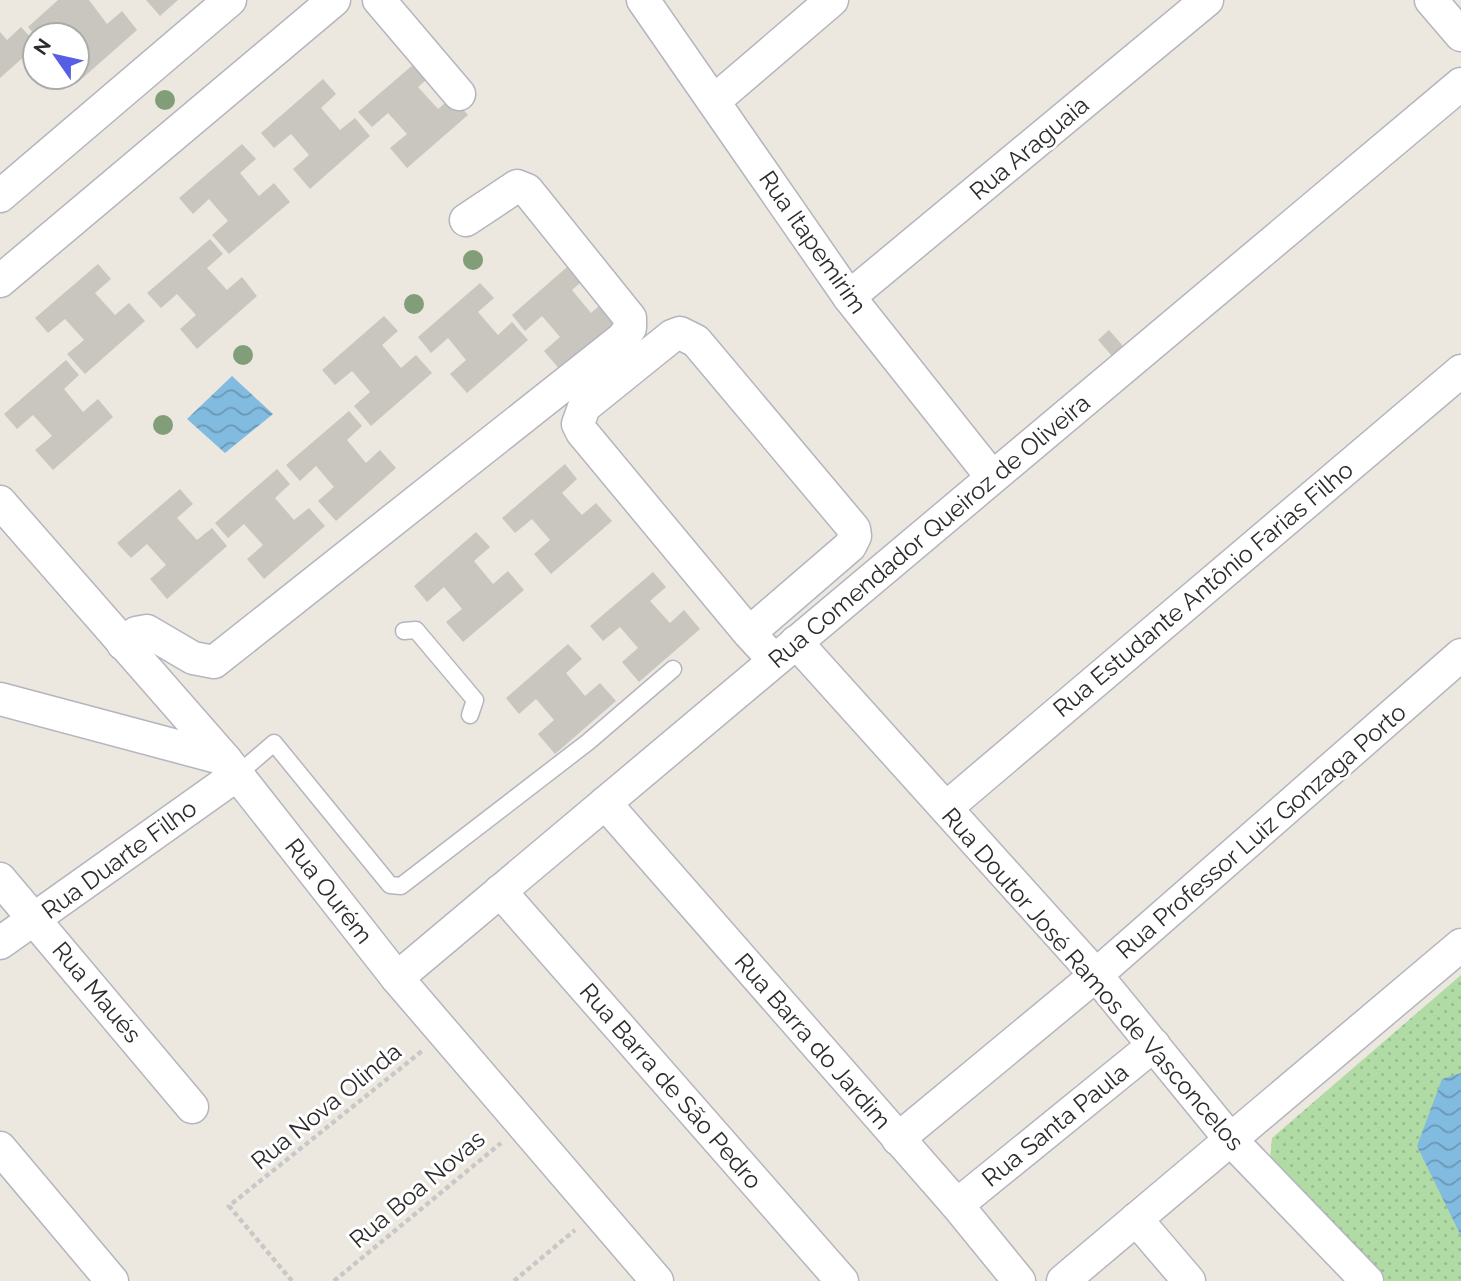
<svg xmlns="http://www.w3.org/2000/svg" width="1461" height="1281" viewBox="0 0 1461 1281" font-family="Raleway,sans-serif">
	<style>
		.grass { fill: url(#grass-dots) }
		.water { fill: url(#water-waves) }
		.building { fill: #c8c6be }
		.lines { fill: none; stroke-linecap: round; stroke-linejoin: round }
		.lane-casing { stroke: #b4b5be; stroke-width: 19 }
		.street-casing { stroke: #b4b5be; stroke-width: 35 }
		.path { stroke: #c8c8c8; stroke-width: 4.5; stroke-dasharray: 5 3.5; stroke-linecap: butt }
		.lane { stroke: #fff; stroke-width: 16 }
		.street { stroke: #fff; stroke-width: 32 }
		.tree { fill: #819e79 }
		.labels { text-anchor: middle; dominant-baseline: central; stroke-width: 6; stroke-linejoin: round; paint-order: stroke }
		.street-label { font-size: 24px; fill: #2c2c2c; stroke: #fff }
	</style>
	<defs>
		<pattern id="grass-dots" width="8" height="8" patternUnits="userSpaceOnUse" patternTransform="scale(1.75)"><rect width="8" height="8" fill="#b0dba4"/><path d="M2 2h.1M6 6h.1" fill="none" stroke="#98bc8d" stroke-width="1.8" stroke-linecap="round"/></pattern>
		<pattern id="water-waves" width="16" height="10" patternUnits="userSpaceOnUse" patternTransform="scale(1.75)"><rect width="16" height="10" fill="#81bbe0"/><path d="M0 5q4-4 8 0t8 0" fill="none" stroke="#6a98b6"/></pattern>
	</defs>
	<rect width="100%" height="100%" fill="#ece8e0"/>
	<path class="grass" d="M1461,975V1281H1384L1270,1160L1272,1138Z"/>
	<g class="water">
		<path d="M232,376L273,414L225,453L187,419Z"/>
		<path d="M1461,1073V1236L1417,1146L1442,1079Z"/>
	</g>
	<g class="building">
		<path d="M58,0H89L107,24L122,11L137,30L77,83L72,77H77V35H64L57,28L49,35H35L28,27Z"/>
		<path d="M146,0H178L160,16Z"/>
		<path d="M21,27L35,42V47L0,78V32L7,40Z"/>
		<path d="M421,58L434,73L418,87L438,109L452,97L468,115L407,168L390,148L407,134L388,113L372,127L358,112Z"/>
		<path d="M323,79L336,94L321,108L340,130L355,118L370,136L310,189L293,169L309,155L291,134L274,148L261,133Z"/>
		<path d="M242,144L256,159L240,173L259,196L274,183L290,202L229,254L212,235L228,221L209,199L193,214L179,198Z"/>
		<path d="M210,239L223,254L207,268L227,290L242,277L257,296L197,349L180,329L196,315L177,294L161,308L147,293Z"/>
		<path d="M574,261L588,276L572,290L591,313L606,300L622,318L561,371L544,351L560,337L542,316L525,331L512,315Z"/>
		<path d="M98,264L111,279L95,293L115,315L129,303L145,321L85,374L67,354L84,340L65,319L48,333L35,318Z"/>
		<path d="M480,283L494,298L478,312L498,335L512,322L528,340L467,393L450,374L466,360L448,338L431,353L418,337Z"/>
		<path d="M384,316L398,331L382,345L401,368L416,355L432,373L371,426L354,406L370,392L352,371L335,385L322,370Z"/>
		<path d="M1109,330L1123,346L1112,356L1098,340Z"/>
		<path d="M66,360L79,375L64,389L83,412L98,399L113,417L53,470L35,450L52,436L33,415L17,429L4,414Z"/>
		<path d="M349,411L362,426L347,440L366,463L380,450L396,468L336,521L318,501L334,487L316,466L300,481L286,465Z"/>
		<path d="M565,464L577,479L562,493L582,515L596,503L612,521L551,574L534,554L550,540L532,519L515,533L502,518Z"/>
		<path d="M277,469L290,484L275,498L294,520L309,508L325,526L264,579L247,559L263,545L244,524L228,538L215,523Z"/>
		<path d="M180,489L193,504L177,518L197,540L212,528L227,546L167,599L150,579L166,565L147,544L131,558L117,543Z"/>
		<path d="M476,532L490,547L474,561L493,584L508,571L524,590L463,642L446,622L462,609L444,587L427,602L414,586Z"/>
		<path d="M653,572L666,587L650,601L670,623L684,610L700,629L639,682L622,662L638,648L620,627L603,641L590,626Z"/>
		<path d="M568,644L582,659L566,673L585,696L600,683L616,701L555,754L538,734L554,720L536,699L519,714L506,698Z"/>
	</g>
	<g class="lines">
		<defs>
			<g id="lane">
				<path d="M404,631L416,630L475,700L470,715"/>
				<path d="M238,774L274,743L390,885L401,886L588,742L673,669"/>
			</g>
			<g id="street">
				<path d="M379,0L459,94"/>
				<path d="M643,0L849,297L992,477"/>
				<path d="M1431,0L1461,35"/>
				<path d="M714,101L832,0"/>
				<path d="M0,196L230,0"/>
				<path d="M0,281L334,0"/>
				<path d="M849,297L1207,0"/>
				<path d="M0,502L225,759L397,978L657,1281"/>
				<path d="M749,633L850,546L855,536L854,529L696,341L680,333L672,336L584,407L578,424L582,432L749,633L774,660"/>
				<path d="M796,642L1096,975L1230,1139L1367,1281"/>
				<path d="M123,644L136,633L147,631L193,658L214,662L623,338L630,328V318L527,190L517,186L466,220"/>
				<path d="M0,699L225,759"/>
				<path d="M605,803L957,1205L1019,1281"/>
				<path d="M946,808L1461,371"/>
				<path d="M0,879L192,1107"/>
				<path d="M500,891L842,1281"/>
				<path d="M0,943L238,774"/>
				<path d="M397,978L1461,84"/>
				<path d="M898,1139L1096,975L1461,655"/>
				<path d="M0,1148L112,1281"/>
				<path d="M957,1205L1154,1045"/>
				<path d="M1136,1219L1189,1281"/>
				<path d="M1063,1281L1461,945"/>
			</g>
		</defs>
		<use href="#lane" class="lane-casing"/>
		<use href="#street" class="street-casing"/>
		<g class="path">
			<path d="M292,1281L229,1206L422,1051"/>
			<path d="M334,1281L501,1143"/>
			<path d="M514,1281L575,1230"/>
		</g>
		<use href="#lane" class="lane"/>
		<use href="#street" class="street"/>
	</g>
	<g class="tree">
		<circle cx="165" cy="100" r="10"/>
		<circle cx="473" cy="260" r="10"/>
		<circle cx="414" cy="304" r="10"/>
		<circle cx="243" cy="355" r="10"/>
		<circle cx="163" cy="425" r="10"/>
	</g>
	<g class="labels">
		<g class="street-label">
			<text transform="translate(1029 148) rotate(-40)">Rua Araguaia</text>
			<text transform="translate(813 242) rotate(55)">Rua Itapemirim</text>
			<text transform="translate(929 531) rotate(-40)">Rua Comendador Queiroz de Oliveira</text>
			<text transform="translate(1203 589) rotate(-40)">Rua Estudante Antônio Farias Filho</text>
			<text transform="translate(1261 831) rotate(-41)">Rua Professor Luiz Gonzaga Porto</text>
			<text transform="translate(119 859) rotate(-36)">Rua Duarte Filho</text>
			<text transform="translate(329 891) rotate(52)">Rua Ourém</text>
			<text transform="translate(1093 979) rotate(49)">Rua Doutor José Ramos de Vasconcelos</text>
			<text transform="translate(97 992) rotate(50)">Rua Maués</text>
			<text transform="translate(813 1041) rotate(49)">Rua Barra do Jardim</text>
			<text transform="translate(671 1086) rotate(49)">Rua Barra de São Pedro</text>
			<text transform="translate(326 1106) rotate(-39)">Rua Nova Olinda</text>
			<text transform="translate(1055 1125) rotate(-39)">Rua Santa Paula</text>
			<text transform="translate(417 1189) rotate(-40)">Rua Boa Novas</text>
		</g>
	</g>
	<g transform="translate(56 56) rotate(304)"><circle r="33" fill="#ffffff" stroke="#ababab" stroke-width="2"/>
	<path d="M0-5L12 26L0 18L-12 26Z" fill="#555ee4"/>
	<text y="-10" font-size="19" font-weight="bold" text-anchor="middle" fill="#2c2c2c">N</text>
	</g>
</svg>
